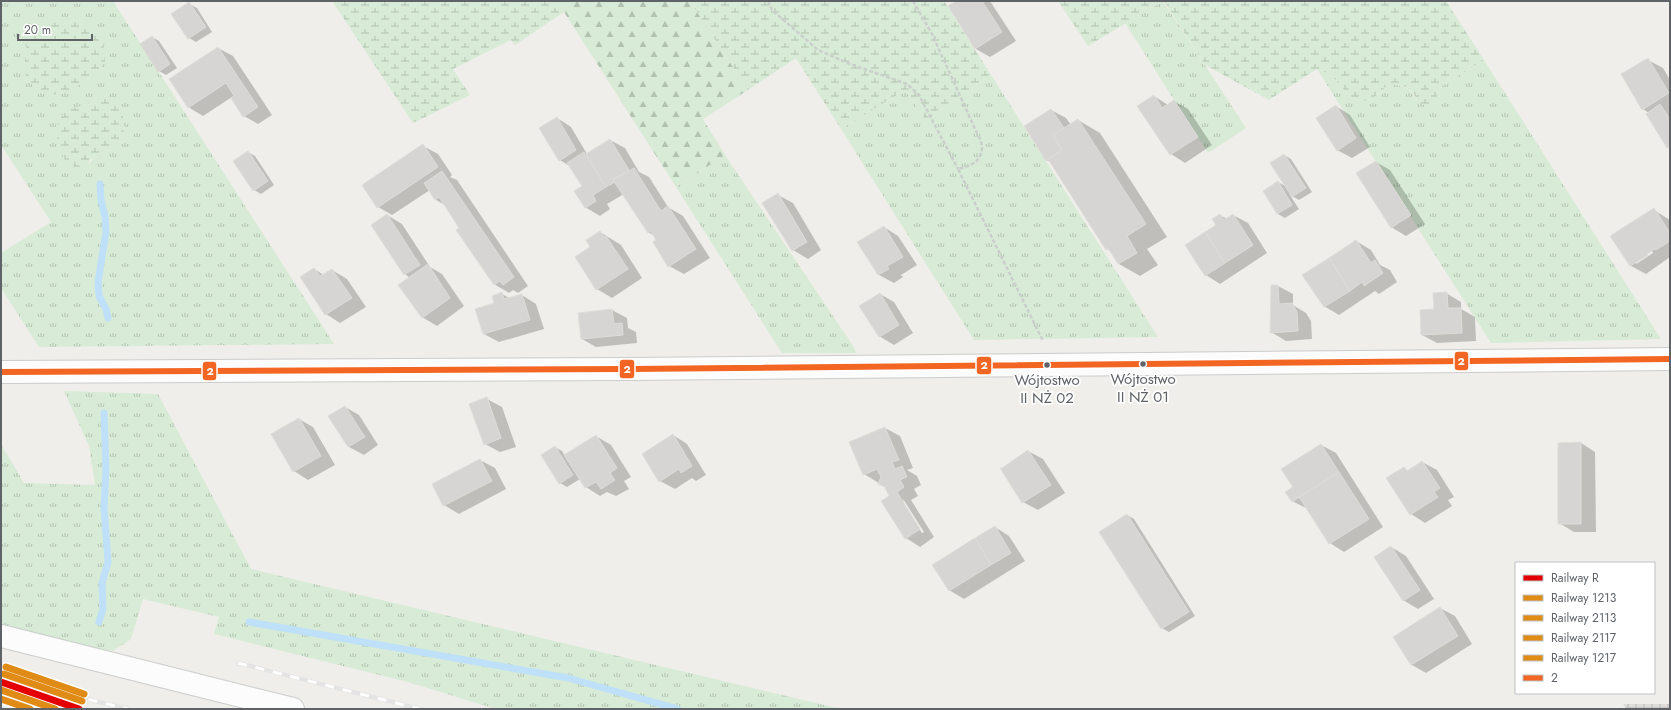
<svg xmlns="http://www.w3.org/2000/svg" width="1671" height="710" viewBox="0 0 1671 710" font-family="Jost,sans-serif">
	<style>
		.industrial { fill: url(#industrial-grid) }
		.grass { fill: url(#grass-tufts); fill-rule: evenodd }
		.forest { fill: url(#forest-firs) }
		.wetland { fill: url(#wetland-marsh) }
		.shadow { fill: #0003; fill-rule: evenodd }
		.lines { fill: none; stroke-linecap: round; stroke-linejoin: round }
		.stream { stroke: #bfe0f9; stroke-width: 7 }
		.building { fill: #d6d5d3; stroke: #deddd9 }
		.minor-casing { stroke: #cbcccc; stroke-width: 24 }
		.path { stroke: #cacfcc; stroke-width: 2.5; stroke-dasharray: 4 2; stroke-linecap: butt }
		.minor { stroke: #fdfcfc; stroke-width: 22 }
		.rail-casing { stroke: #e4e4e4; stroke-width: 4.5 }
		.rail { stroke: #fff; stroke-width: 3; stroke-dasharray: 9; stroke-linecap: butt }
		.bus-1-casing { stroke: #fff; stroke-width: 9 }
		.bus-1 { stroke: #f26522; stroke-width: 6 }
		.rail-1-casing { stroke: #fff; stroke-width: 10 }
		.rail-2-casing { stroke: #fff; stroke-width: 10 }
		.rail-3-casing { stroke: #fff; stroke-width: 10 }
		.rail-4-casing { stroke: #fff; stroke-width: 10 }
		.rail-5-casing { stroke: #fff; stroke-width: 10 }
		.rail-1 { stroke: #e50000; stroke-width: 7 }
		.rail-2 { stroke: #df8b15; stroke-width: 7 }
		.rail-3 { stroke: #df8b15; stroke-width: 7 }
		.rail-4 { stroke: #df8b15; stroke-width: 7 }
		.rail-5 { stroke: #df8b15; stroke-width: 7 }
		.bus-dot { fill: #5f6368; stroke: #fff; stroke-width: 1.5 }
		.labels { text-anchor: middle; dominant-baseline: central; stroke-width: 3.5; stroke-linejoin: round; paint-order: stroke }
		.bus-label { font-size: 15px; fill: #5f6368; stroke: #fff }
		.line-badge { stroke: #fff; stroke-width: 1.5 }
		.badge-label { font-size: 11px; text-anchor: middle; font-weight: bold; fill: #fff }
	</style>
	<defs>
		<pattern id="industrial-grid" width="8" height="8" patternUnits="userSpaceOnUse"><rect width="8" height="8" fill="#dfddda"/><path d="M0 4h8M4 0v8" fill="none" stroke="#b8b7b5"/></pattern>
		<pattern id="grass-tufts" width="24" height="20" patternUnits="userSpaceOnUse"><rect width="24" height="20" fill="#d8ebd6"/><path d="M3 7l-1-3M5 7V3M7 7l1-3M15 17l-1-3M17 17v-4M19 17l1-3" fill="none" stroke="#b2c2b1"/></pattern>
		<pattern id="forest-firs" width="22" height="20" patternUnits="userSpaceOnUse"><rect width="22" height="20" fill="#d8ebd6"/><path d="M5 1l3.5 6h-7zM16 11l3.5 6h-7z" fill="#b2c2b1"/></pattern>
		<pattern id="wetland-marsh" width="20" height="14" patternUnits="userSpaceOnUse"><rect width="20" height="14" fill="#d8ebd6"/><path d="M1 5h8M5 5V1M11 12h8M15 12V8" fill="none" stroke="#b2c2b1"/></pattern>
	</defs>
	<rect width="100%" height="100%" fill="#efeeea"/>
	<path class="industrial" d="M1623,704H1670V709H1626Z"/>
	<g class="grass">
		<path d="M1,1H113L334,344L39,347L1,288V253L51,222L1,145ZM94,102L125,127L120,142L109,151L96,155L89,164L81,107Z"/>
		<path d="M1163,1L1246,128L1208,153L1125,23Z"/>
		<path d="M1484,60L1661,339L1491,343L1317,69C1335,74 1342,87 1353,102L1379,94L1387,85C1403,85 1409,85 1417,101L1437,97L1440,87Z"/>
		<path d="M991,75L1158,337L974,340L841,129L905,90L925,119Z"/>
		<path d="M725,155L851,343L857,353H782L676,187Z"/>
		<path d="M64,391L158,394L251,569L841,709H496L408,682L214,634L219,617L143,599L131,639L113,651L72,644L1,626V444L24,483L95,485L89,446Z"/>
	</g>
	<path class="forest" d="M557,1H690L748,90L703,119L725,155L676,187Z"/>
	<g class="wetland">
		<path d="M332,1L377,2L379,1H557L564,12L515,45L511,40L453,69L470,95L413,123Z"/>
		<path d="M690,1H944L991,75L925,119L905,90L841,129L796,58L748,90Z"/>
		<path d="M1058,1H1163L1088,46Z"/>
		<path d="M1164,1H1446L1484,60L1440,87L1437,97L1426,106C1413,99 1419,100 1412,92C1406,84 1396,85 1387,85C1376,98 1369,101 1353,102C1342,87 1335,74 1317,69L1269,100L1205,65Z"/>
		<path d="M74,19L92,27L103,42L105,62L93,78L75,88L56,95L39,91L26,78L25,60L27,40C43,26 54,21 74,19Z"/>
		<path d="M110,98L121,106C125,125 129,140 108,151C105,153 100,153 97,155C88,160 85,171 70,164C63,160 60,150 58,143C56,133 56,119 66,112C72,107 101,100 110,98Z"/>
	</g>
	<g class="shadow">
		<path d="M958,1H990L1016,41L990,57L976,49L949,7Z"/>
		<path d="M189,4L197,8L212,32L196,42L189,38Z"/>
		<path d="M152,37L159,41L177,68L166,75L159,71Z"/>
		<path d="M218,48L233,56L272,115L258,124L244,116L232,97L203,116L188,107Z"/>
		<path d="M1648,60L1663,68L1670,80V148L1647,114L1649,113L1643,109Z"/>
		<path d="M1154,96L1168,105L1174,101L1188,109L1212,145L1185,163L1171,154Z"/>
		<path d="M1336,106L1350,115L1370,147L1352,158L1337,150Z"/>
		<path d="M1051,110L1066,118L1071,125L1078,120L1100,133L1167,237L1147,249L1158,265L1140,276L1119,264L1112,252L1107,249L1051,162L1046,160Z"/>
		<path d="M557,118L571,127L587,154L610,140L625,148L639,172L649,177L668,207L683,216L710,258L684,274L669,266L655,236L648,232L624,194L607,204L610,209L600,216L585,207L583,187L571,167L560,160Z"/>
		<path d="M423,146L438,154L452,175L450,177L457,180L528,286L518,293L513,290L509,293L494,284L445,205L436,200L430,190L392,215L378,207Z"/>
		<path d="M248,152L255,156L274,185L261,194L254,190Z"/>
		<path d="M1284,155L1291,159L1312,192L1299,200L1290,195L1299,209L1285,218L1278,214L1264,191L1278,182L1287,187Z"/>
		<path d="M1376,162L1390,170L1425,224L1406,236L1391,227Z"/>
		<path d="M778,195L793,203L821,250L808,259L793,250Z"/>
		<path d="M1654,210L1670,220V257L1646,274L1631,266L1612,236ZM1652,251L1653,253L1636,264V261Z"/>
		<path d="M387,215L402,224L430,267L442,274L464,306L437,326L422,317L410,278L405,274Z"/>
		<path d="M1220,215L1227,219L1233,215L1248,223L1267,253L1220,284L1206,275L1186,245L1217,225Z"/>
		<path d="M884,227L898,236L917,265L901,275L903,277L894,283L879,275L859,242Z"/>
		<path d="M600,232L621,245L642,278L612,298L597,289L576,257L591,247Z"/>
		<path d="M1356,241L1371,250L1380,265L1390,270L1397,282L1379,294L1375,291L1339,315L1324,306Z"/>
		<path d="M314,269L324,275L332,270L347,279L366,307L340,323L326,314Z"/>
		<path d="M1272,286H1278L1293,294V305L1306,313L1311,321L1312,339L1286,341L1271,332Z"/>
		<path d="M1446,293L1461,302V309L1475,317L1476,341L1437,343L1422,335L1435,310Z"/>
		<path d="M502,294L511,299L522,295L536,304L544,329L499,342L484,334L495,303Z"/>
		<path d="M880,294L894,302L913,333L894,345L879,336Z"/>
		<path d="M612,310L627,318L628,328L636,332L637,343L596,347L582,339Z"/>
		<path d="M487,399L502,407L516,447L500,452L485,444Z"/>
		<path d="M345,407L359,415L378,445L364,455L349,447L330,417Z"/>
		<path d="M299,419L313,427L335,465L308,480L294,471Z"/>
		<path d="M885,428L900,436L913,468L907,470L917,476L921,485L914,489L918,496L911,500L934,537L920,547L906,538L887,488L864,474ZM903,499L924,532L922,533L904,505Z"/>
		<path d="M673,435L687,444L706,475L696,481L692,478L675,489L660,481Z"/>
		<path d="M596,436L611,445L631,477L624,481L629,489L616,496L607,492L600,496L586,487L580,479L567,487L560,483L555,447L562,451L565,456Z"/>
		<path d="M1581,443L1595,452L1596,532H1574L1559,523Z"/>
		<path d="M1321,445L1336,453L1383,527L1344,552L1330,543L1308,509L1292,501L1294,487Z"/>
		<path d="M1028,451L1043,459L1065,493L1038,510L1023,502Z"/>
		<path d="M480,460L495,468L506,489L459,514L444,505Z"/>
		<path d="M1422,462L1437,470L1454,497L1448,500L1452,506L1425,523L1411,514L1404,468L1408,471Z"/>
		<path d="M1127,515L1134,519L1195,616L1169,632L1162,628Z"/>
		<path d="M995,527L1009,536L1025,561L964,599L949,590Z"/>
		<path d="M1391,547L1406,556L1434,599L1418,609L1403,600Z"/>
		<path d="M1440,608L1455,616L1472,644L1426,673L1412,665L1394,637Z"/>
	</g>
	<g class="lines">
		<g class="stream">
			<path d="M100,184L101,200L105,217L106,232L98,282L99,296L106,309L108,318"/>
			<path d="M99,622L103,609L102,583L108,562L104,507L106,470L104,413"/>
			<path d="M249,622L568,678L678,709"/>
		</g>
	</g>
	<g class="building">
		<path d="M956,1H982L1002,32L975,49L948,6Z"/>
		<path d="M189,2L206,27L188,39L171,14Z"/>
		<path d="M152,36L170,64L158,72L140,44Z"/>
		<path d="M218,47L258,107L243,117L231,98L234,96L226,83L188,108L169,79Z"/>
		<path d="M1648,58L1669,93L1642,110L1621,74Z"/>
		<path d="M1154,95L1162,108L1174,100L1198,137L1170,155L1137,106Z"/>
		<path d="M1660,104L1670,119V146L1667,148L1646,114Z"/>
		<path d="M1336,105L1356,138L1337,151L1316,118Z"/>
		<path d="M1051,109L1064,128L1053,135L1062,150L1046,161L1024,126Z"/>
		<path d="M557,117L576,150L559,161L539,128Z"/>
		<path d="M1078,119L1146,224L1127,236L1137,253L1118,264L1108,248L1106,250L1048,159L1062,150L1053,135Z"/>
		<path d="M610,139L629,170L613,180L615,182L606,187L586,154Z"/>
		<path d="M423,144L438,167L377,208L362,185Z"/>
		<path d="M248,151L268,181L253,191L233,161Z"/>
		<path d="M584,152L606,187L593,195L596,201L585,208L574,191L582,186L567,163Z"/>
		<path d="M1284,154L1306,188L1292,197L1270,163Z"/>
		<path d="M1376,161L1411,215L1391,228L1356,173Z"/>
		<path d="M634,168L661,211L668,206L696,249L668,267L653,242L656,240L651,231L648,233L613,180Z"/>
		<path d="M442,171L514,277L503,285L500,281L494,285L456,230L459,228L439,197L435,200L424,183Z"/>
		<path d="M1278,181L1292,205L1277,214L1263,191Z"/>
		<path d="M778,193L807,242L792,251L762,203Z"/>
		<path d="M1654,208L1670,233V241L1656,250L1655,249L1647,253L1648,255L1630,266L1610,236Z"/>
		<path d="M387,214L420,265L404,275L371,225Z"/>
		<path d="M1220,214L1224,220L1233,214L1253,245L1225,263L1205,232L1216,225L1212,219Z"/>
		<path d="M884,226L903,257L887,266L889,269L878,275L857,242Z"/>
		<path d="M600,231L604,237L606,236L628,269L596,290L575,257L590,247L586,240Z"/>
		<path d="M1205,232L1225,263L1205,276L1185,245Z"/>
		<path d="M1356,240L1371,263L1375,260L1383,273L1364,286L1362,282L1350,291L1329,258Z"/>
		<path d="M1329,258L1350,291L1324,307L1302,275Z"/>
		<path d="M428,264L450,298L422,318L398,285Z"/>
		<path d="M314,268L320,276L332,269L352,298L325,315L300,277Z"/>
		<path d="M1271,285H1278L1279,304L1292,303L1297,312L1298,331L1270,333Z"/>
		<path d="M502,292L504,299L522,294L530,320L483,334L475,309L494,303L492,296Z"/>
		<path d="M1447,292L1448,308H1461L1462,333L1421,335L1420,310L1434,309L1433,293Z"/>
		<path d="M880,293L899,325L879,337L859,306Z"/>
		<path d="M612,309L614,324L622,323L623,335L581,339L578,313Z"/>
		<path d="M487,397L501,438L484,445L469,404Z"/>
		<path d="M345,406L365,437L348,447L328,416Z"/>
		<path d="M299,418L321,456L293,472L271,434Z"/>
		<path d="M885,427L899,460L892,462L895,469L902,466L907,477L900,480L904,487L897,492L920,529L905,539L881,501L889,496L885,487L878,484L881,477L877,469L863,475L849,442Z"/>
		<path d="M673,434L692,466L681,473L679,469L659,482L642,454Z"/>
		<path d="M596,435L617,468L610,473L615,480L601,489L596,482L585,488L564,455Z"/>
		<path d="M1581,442V524H1558V443Z"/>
		<path d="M1321,444L1339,472L1292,502L1285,492L1293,487L1281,469Z"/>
		<path d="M555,446L573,475L559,484L541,455Z"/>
		<path d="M1028,450L1051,485L1022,503L1000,468H1002Z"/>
		<path d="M480,459L492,481L443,506L432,484Z"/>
		<path d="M1422,461L1440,488L1434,492L1438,497L1410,515L1386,478L1404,467L1407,471Z"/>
		<path d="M1339,472L1369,519L1329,544L1299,497Z"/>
		<path d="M1127,514L1189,612L1161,629L1099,532Z"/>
		<path d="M995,526L1011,553L991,565L975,538Z"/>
		<path d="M975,538L991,565L949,591L932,565Z"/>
		<path d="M1391,546L1420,590L1403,601L1374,557Z"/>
		<path d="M1440,607L1458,636L1411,665L1393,637Z"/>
	</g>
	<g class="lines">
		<defs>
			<g id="minor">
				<path d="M1,372L629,369L1670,359"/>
				<path d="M1,636L293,709"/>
			</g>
		</defs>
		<use href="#minor" class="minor-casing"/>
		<g class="path">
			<path d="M768,1L772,10L818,50L850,64L907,84L919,95L958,169"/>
			<path d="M913,1L932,34L976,131C978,135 982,142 982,147C982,162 970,166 958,169L1043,341"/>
		</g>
		<use href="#minor" class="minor"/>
		<defs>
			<g id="rail">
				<path d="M238,663L420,709"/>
				<path d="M1,678L128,709"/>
			</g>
		</defs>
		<use href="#rail" class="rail-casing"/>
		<use href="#rail" class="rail"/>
		<defs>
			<path id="bus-1" d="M1,372L629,369L1670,359"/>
		</defs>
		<use href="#bus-1" class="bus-1-casing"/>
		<use href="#bus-1" class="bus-1"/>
		<defs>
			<path id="rail-1" d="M1,682L79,709"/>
			<path id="rail-2" d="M1,690L55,709"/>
			<path id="rail-3" d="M4,674L82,701"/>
			<path id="rail-4" d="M1,699L30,709"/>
			<path id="rail-5" d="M6,667L84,694"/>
		</defs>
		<use href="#rail-1" class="rail-1-casing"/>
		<use href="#rail-2" class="rail-2-casing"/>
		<use href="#rail-3" class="rail-3-casing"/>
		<use href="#rail-4" class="rail-4-casing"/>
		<use href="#rail-5" class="rail-5-casing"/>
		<use href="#rail-1" class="rail-1"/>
		<use href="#rail-2" class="rail-2"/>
		<use href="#rail-3" class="rail-3"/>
		<use href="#rail-4" class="rail-4"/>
		<use href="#rail-5" class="rail-5"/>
	</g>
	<g class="bus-dot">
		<circle cx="1143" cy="364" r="3.5"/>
		<circle cx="1047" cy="365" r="3.5"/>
	</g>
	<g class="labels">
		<g class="bus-label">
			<text x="1143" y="379">Wójtostwo<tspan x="1143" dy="18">II NŻ 01</tspan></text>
			<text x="1047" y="380">Wójtostwo<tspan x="1047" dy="18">II NŻ 02</tspan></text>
		</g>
	</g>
	<g class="line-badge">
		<rect x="1454" y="351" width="15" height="20" rx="4" fill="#f26522"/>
		<rect x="976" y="356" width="16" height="19" rx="4" fill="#f26522"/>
		<rect x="619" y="359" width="16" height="20" rx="4" fill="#f26522"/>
		<rect x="202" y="361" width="15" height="20" rx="4" fill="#f26522"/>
	</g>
	<g class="badge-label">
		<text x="1461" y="365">2</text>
		<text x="984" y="369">2</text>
		<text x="627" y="373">2</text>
		<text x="210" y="375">2</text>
	</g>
	<rect width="1671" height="710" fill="none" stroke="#5f6368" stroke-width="4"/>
	<rect x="1515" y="562" width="140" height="132" fill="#ffffff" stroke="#bfc1c3"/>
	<rect x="1523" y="575" width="20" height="6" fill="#e50000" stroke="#bfc1c3"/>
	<text x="1551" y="582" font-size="12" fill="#5f6368">Railway R</text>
	<rect x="1523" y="595" width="20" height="6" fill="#df8b15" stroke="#bfc1c3"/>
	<text x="1551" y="602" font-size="12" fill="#5f6368">Railway 1213</text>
	<rect x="1523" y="615" width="20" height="6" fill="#df8b15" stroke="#bfc1c3"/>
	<text x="1551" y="622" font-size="12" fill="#5f6368">Railway 2113</text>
	<rect x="1523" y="635" width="20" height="6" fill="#df8b15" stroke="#bfc1c3"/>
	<text x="1551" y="642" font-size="12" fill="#5f6368">Railway 2117</text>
	<rect x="1523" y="655" width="20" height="6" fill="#df8b15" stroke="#bfc1c3"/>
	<text x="1551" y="662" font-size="12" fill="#5f6368">Railway 1217</text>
	<rect x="1523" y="675" width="20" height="6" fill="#f26522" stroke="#bfc1c3"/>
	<text x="1551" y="682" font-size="12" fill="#5f6368">2</text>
	<path d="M18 34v6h74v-6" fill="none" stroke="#5f6368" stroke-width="2"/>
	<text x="24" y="34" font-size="12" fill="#5f6368" stroke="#ffffff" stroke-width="3" paint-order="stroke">20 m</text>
</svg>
